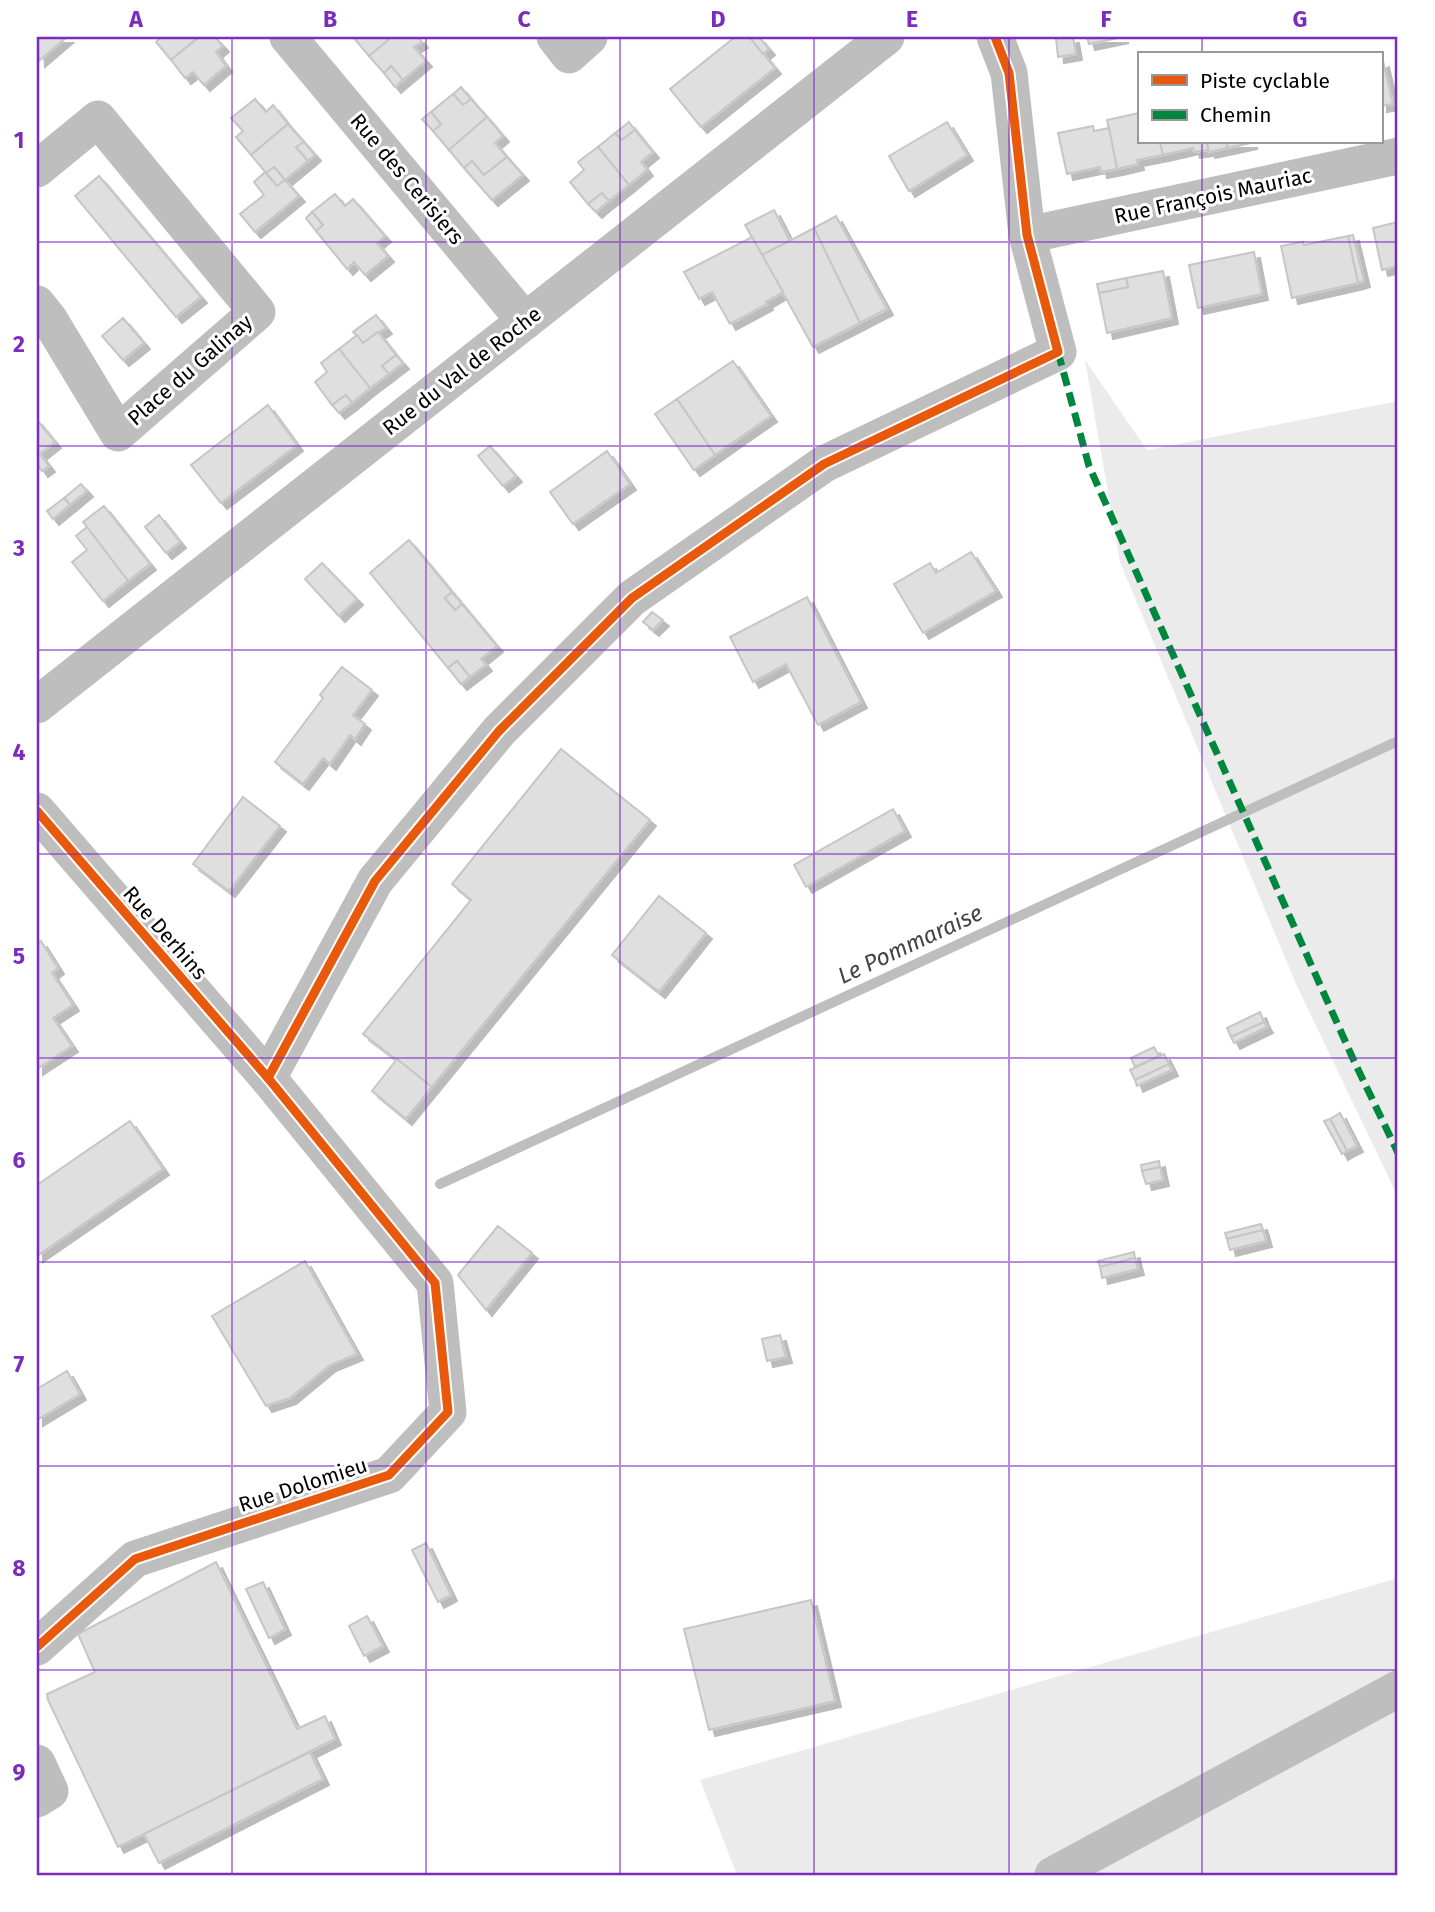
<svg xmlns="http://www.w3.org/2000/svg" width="1435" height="1912" viewBox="0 0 1435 1912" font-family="'Fira Sans',sans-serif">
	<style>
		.green { fill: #ebebeb }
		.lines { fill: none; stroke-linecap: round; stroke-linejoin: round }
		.stream { stroke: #bebebe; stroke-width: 10 }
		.building { fill: #dfdfdf; stroke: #c6c6c6; stroke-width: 2; filter: url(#shadow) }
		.street { stroke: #bebebe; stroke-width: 37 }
		.quiet { stroke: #00873e; stroke-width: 7; stroke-dasharray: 14 7; stroke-linecap: butt }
		.cycleway-casing { stroke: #fff; stroke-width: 13 }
		.cycleway { stroke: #e8590c; stroke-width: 9 }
		.grid { fill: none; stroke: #7b2cbf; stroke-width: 2; stroke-opacity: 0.55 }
		.labels { text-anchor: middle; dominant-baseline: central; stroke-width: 6; stroke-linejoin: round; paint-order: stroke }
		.street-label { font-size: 21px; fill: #000; stroke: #fff }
		.water-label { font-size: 23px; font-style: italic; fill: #434343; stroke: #fff }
		.neatline { fill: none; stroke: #7b2cbf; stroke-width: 2.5 }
		.grid-label { font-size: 23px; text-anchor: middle; font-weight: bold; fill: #7b2cbf }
	</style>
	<defs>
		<filter id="shadow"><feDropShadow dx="6" dy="6" stdDeviation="0" flood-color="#0004"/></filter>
	</defs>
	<rect width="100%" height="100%" fill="#fff"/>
	<g class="green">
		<path d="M1085,360L1147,450L1398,401V1197L1296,984L1120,562Z"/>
		<path d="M1398,1578V1875H737L700,1780Z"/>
	</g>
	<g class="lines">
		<path class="stream" d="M440,1184L1398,741"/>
	</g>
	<g class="building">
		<path d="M37,37H67L39,61Z"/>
		<path d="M161,37H199L171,60L156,42Z"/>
		<path d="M199,37H215L223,46L216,52L226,66L204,85L193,72L185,78L171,60Z"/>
		<path d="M353,37H392L369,56Z"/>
		<path d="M392,37H418L422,42L414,47L426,61L403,80L391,66L384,73L369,56Z"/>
		<path d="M735,37H750L775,68L701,127L670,89Z"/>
		<path d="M753,37H759L769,49L763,54L751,39Z"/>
		<path d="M1073,37L1076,54L1058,57L1056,38Z"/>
		<path d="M1087,37H1123L1089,44Z"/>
		<path d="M1383,61L1393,104L1381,106V62Z"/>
		<path d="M391,66L403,80L395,87L384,73Z"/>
		<path d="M461,87L471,99L463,105L453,94Z"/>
		<path d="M453,94L463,105L471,99L487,117L449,150L433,131L441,124L431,112Z"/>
		<path d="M255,99L266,112L273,105L288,124L251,155L236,137L243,131L231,118Z"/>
		<path d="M431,112L441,124L433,131L422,119Z"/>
		<path d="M1139,113V142H1160L1163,155L1137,160L1138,164L1117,169L1107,120Z"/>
		<path d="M487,117L503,136L495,143L507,157L484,175L472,161L464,168L449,150Z"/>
		<path d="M629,122L635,130L622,140L615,133Z"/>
		<path d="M947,122L967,155L909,191L889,156Z"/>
		<path d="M288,124L304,142L296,147L308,161L285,180L274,167L266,173L251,155Z"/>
		<path d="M1093,126L1094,131L1109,128L1117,169L1101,172L1100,167L1067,174L1058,133Z"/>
		<path d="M635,130L653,152L641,162L647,170L629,185L598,147L615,133L622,140Z"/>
		<path d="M304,142L315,155L308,161L296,147Z"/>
		<path d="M1160,142H1207L1208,150L1194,152L1193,148L1163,155Z"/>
		<path d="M1207,142H1226L1228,148L1209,152Z"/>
		<path d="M1226,142H1251V143L1228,148Z"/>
		<path d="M598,147L629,185L609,201L602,193L588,204L570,182L584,170L578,162Z"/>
		<path d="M507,157L523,175L492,200L464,168L472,161L484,175Z"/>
		<path d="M274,167L285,180L277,186L266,173Z"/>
		<path d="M265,172L277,186L285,180L299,196L255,232L240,214L264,195L254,182Z"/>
		<path d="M99,176L201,297L176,317L75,196Z"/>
		<path d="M602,193L609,201L596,212L588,204Z"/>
		<path d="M335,194L345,206L353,199L385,236L377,243L388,256L365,275L354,262L347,269L316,231L323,225L312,212Z"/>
		<path d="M774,210L790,241L762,255L745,225Z"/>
		<path d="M312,212L323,225L316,231L306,218Z"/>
		<path d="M836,216L887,309L860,323L814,228Z"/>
		<path d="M1398,222V266L1382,270L1373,228Z"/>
		<path d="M814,228L860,323L813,347L762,255Z"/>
		<path d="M1353,235L1364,281L1358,283L1348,236Z"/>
		<path d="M1348,236L1358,283L1292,298L1281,246L1303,242L1304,245Z"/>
		<path d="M752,237L783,292L766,302L767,304L730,324L712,292L699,299L684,272Z"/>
		<path d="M1254,252L1262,294L1198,308L1189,265Z"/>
		<path d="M1163,271L1172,318L1107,333L1099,293L1128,287L1126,278Z"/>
		<path d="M1126,278L1128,287L1099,293L1097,284Z"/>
		<path d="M376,315L386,328L363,343L353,332Z"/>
		<path d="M123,318L144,343L123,360L102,336Z"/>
		<path d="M378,332L396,355L382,366L389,374L370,388L339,349L357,335L363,343Z"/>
		<path d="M339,349L370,388L352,403L346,395L332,405L315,382L327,372L321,363Z"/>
		<path d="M396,355L403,363L389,374L382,366Z"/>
		<path d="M733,361L771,416L715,455L677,399Z"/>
		<path d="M346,395L352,403L339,413L332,405Z"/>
		<path d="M677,399L715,455L694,470L655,414Z"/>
		<path d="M268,405L297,445L221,503L191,465Z"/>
		<path d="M37,420L55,442L40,454L49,466L42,471L37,464Z"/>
		<path d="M490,446L516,476L503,486L478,456Z"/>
		<path d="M607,451L630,484L573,524L550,492Z"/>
		<path d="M81,484L87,491L70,505L64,498Z"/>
		<path d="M64,498L70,505L53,519L47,511Z"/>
		<path d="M104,506L150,564L128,581L83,522Z"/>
		<path d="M159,515L180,542L166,553L145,527Z"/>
		<path d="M87,527L128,581L103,601L72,562L87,550L76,536Z"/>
		<path d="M409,540L452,592L445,598L455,610L462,604L497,646L481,659L486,665L470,677L457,661L448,668L370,573Z"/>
		<path d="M971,552L996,591L923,633L894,584L930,563L936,573Z"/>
		<path d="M322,563L357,599L339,616L305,579Z"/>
		<path d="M452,592L462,604L455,610L445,598Z"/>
		<path d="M807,597L861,702L818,725L786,664L753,682L730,637Z"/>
		<path d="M652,612L663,620L653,630L643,622Z"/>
		<path d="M457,661L470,677L461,684L448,668Z"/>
		<path d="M342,667L372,690L353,715L365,724L355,739L350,735L330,764L323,758L303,784L275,762L323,698L320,695Z"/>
		<path d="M561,749L650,820L432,1087L363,1034L471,900L452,884Z"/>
		<path d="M243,797L280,826L229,891L193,864Z"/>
		<path d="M893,809L905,831L806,887L794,865Z"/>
		<path d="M659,896L706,933L659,992L612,955Z"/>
		<path d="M41,941L58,968L52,973L73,1005L53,1018L72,1046L37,1069V944Z"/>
		<path d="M1260,1012L1264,1022L1231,1037L1227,1028Z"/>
		<path d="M1264,1022L1267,1027L1234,1043L1231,1037Z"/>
		<path d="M1154,1047L1159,1056L1135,1067L1131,1058Z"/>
		<path d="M1164,1054L1169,1064L1135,1080L1130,1070Z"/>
		<path d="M397,1059L432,1087L406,1119L372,1091Z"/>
		<path d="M1169,1064L1172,1070L1137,1086L1135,1080Z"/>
		<path d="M1340,1113L1357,1146L1347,1151L1330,1119Z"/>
		<path d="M1330,1119L1347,1151L1342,1154L1324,1121Z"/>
		<path d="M130,1121L163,1169L37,1256V1185Z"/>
		<path d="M1159,1161L1160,1167L1142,1171L1141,1165Z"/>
		<path d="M1160,1167L1163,1180L1146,1184L1142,1171Z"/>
		<path d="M1261,1224L1263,1230L1227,1239L1225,1233Z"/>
		<path d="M498,1226L532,1253L486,1310L458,1275Z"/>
		<path d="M1263,1230L1266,1241L1230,1250L1227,1239Z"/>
		<path d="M1134,1252L1135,1258L1100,1267L1098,1261Z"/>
		<path d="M1135,1258L1138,1269L1102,1278L1100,1267Z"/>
		<path d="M305,1261L357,1354L330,1365L290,1398L266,1406L212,1316Z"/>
		<path d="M780,1335L786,1357L767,1361L762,1339Z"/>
		<path d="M67,1371L80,1394L37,1420V1389Z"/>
		<path d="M426,1543L451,1595L438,1602L412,1550Z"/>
		<path d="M216,1562L297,1729L325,1716L335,1739L118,1847L48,1700L47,1694L95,1672L78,1634Z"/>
		<path d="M263,1582L285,1629L269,1638L246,1589Z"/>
		<path d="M811,1600L835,1701L709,1730L684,1629Z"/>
		<path d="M367,1616L383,1646L364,1656L349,1626Z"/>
		<path d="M310,1752L323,1779L159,1863L144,1834Z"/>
	</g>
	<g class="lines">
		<g class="street">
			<path d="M288,37L525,321"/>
			<path d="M555,37L569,55L589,37"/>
			<path d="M37,169L98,119L257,312L118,433L49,319L37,304"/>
			<path d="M1027,235L1398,156"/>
			<path d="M37,705L886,37"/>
			<path d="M37,811L268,1078L435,1283L448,1412L389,1475L135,1559L37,1647"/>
			<path d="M268,1078L375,881L499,731L632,598L824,464L1058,352L1027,235L1009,73L995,37"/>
			<path d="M37,1763L50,1791L37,1799"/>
			<path d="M1053,1875L1398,1689"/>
		</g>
		<path class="quiet" d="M1058,352L1089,466L1354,1061L1398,1153"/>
		<defs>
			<g id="cycleway">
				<path d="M37,811L268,1078L435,1283L448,1412L389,1475L135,1559L37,1647"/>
				<path d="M268,1078L375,881L499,731L632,598L824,464L1058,352L1027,235L1009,73L995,37"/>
			</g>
		</defs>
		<use href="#cycleway" class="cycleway-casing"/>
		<use href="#cycleway" class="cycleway"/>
	</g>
	<path class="grid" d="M232,37V1875M426,37V1875M620,37V1875M814,37V1875M1009,37V1875M1202,37V54M1202,142V1875M37,242H1398M37,446H1398M37,650H1398M37,854H1398M37,1058H1398M37,1262H1398M37,1466H1398M37,1670H1398"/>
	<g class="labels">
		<g class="street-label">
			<text transform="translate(407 179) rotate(50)">Rue des Cerisiers</text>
			<text transform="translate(1213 196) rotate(-12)">Rue François Mauriac</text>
			<text transform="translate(190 370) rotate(-41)">Place du Galinay</text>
			<text transform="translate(462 371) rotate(-38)">Rue du Val de Roche</text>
			<text transform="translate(165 933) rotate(49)">Rue Derhins</text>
			<text transform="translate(303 1485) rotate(-18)">Rue Dolomieu</text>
		</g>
		<g class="water-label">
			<text transform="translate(910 944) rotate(-25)">Le Pommaraise</text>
		</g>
	</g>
	<rect width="1435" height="1912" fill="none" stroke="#ffffff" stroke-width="77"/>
	<rect x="1138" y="52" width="245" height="91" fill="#ffffff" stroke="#999999" stroke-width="2"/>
	<rect x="1152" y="75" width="35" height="10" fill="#e8590c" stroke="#999999" stroke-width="2"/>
	<text x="1200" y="88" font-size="21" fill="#000000">Piste cyclable</text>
	<rect x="1152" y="110" width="35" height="10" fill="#00873e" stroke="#999999" stroke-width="2"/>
	<text x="1200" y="122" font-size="21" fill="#000000">Chemin</text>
	<rect x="38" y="38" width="1358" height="1836" class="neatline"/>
	<g class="grid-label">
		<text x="136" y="27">A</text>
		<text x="330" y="27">B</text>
		<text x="524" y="27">C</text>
		<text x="718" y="27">D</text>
		<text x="912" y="27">E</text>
		<text x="1106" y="27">F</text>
		<text x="1300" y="27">G</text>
		<text x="19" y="148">1</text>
		<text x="19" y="352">2</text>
		<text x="19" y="556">3</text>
		<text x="19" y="760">4</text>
		<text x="19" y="964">5</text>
		<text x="19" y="1168">6</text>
		<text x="19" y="1372">7</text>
		<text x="19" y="1576">8</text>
		<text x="19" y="1780">9</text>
	</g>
</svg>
